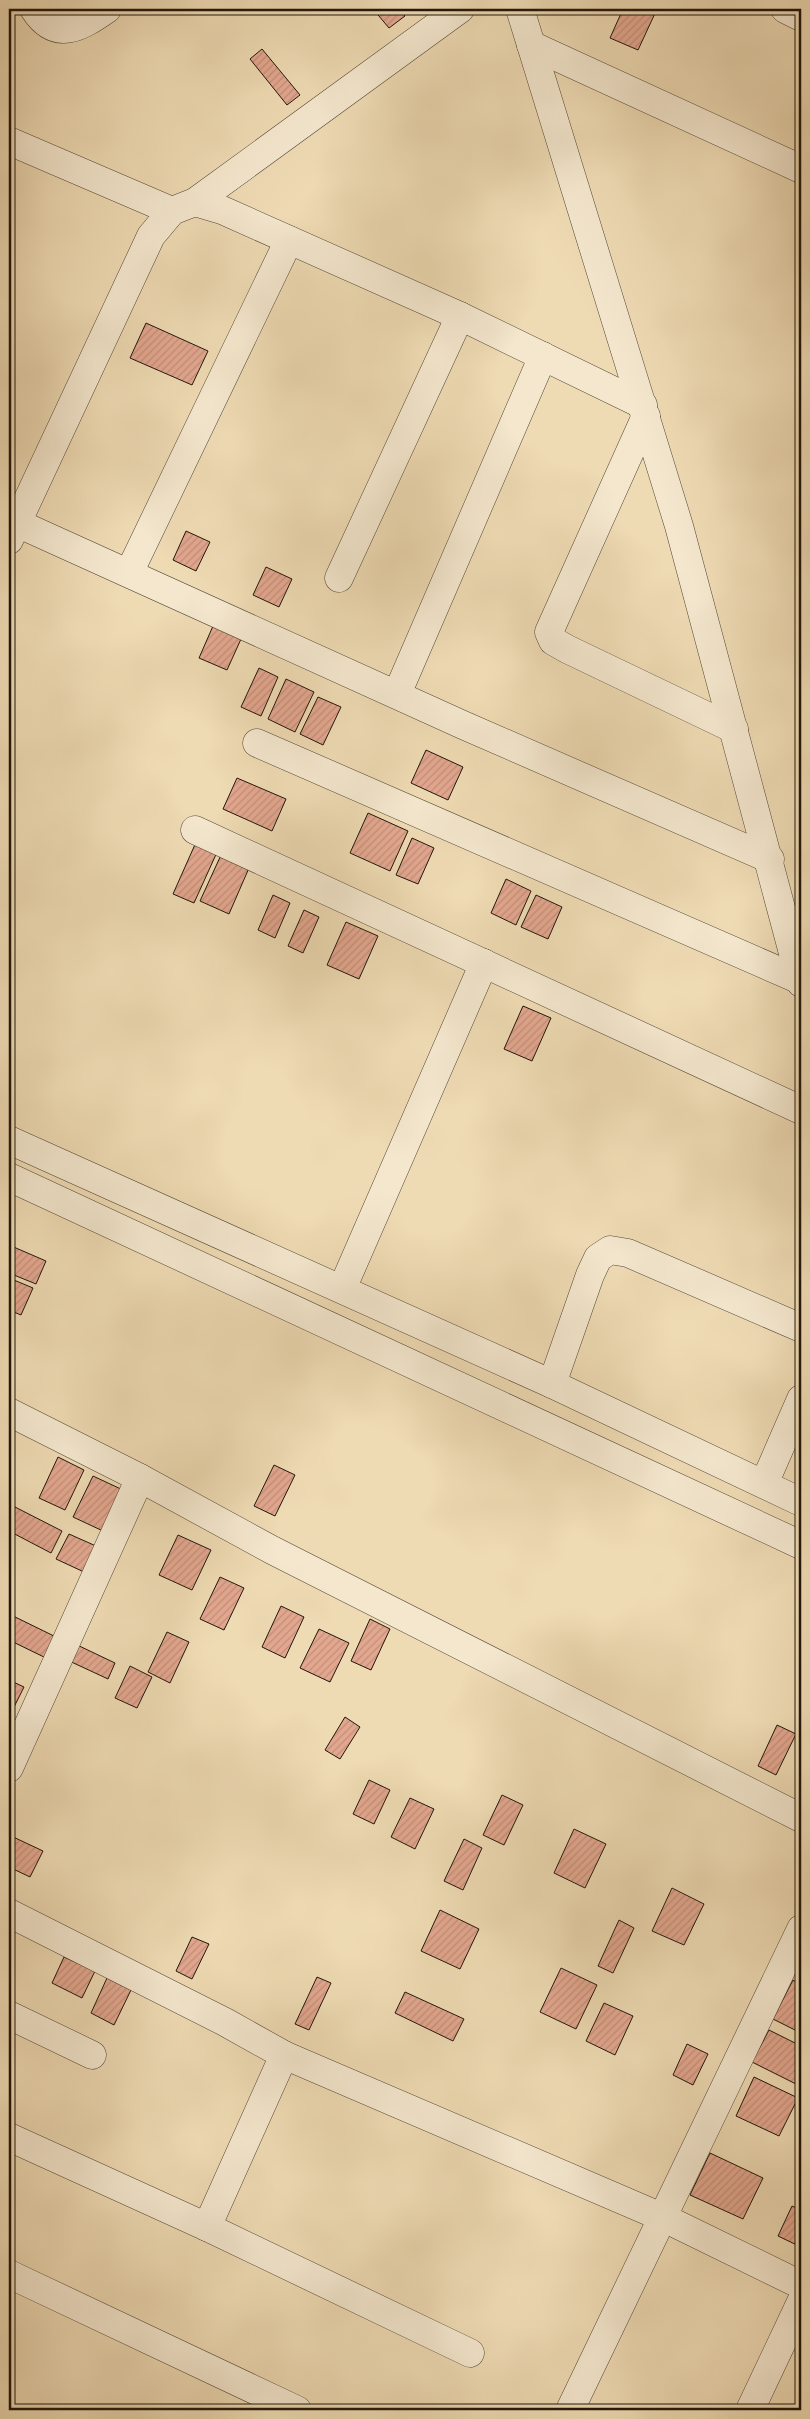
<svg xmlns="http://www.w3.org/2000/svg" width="810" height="2419" viewBox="0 0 810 2419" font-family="'Old Standard TT',serif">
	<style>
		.building { fill: url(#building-hatch); stroke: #21160b }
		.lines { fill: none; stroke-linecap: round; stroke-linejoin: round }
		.minor-casing { stroke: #544735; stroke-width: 29 }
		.minor { stroke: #f4e7ce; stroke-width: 28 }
	</style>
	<defs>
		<pattern id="building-hatch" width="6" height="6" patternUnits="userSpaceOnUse" patternTransform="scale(1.25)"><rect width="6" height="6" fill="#e3a78f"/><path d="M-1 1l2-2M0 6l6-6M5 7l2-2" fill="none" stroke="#c28f7a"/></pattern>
	</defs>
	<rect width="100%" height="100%" fill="#eedab3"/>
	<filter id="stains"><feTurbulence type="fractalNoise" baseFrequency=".004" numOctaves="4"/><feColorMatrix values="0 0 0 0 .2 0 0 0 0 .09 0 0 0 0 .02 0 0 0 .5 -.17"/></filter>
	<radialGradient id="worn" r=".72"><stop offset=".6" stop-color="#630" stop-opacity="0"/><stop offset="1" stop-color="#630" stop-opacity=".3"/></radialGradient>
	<g class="building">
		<path d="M373,9H399L405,16L389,28Z"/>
		<path d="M623,9H657L638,50L610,38Z"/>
		<path d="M262,49L300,95L287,105L250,59Z"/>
		<path d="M146,323L208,351L192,385L130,358Z"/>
		<path d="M186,531L210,542L196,571L173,560Z"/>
		<path d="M266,567L292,579L279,607L253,595Z"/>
		<path d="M213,626L241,639L227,670L199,658Z"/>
		<path d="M259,668L278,677L261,716L241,707Z"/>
		<path d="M286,679L314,692L295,732L268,719Z"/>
		<path d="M318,697L341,707L323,745L300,734Z"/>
		<path d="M426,750L463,767L448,800L411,783Z"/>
		<path d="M237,778L286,799L272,831L223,809Z"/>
		<path d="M368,813L408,831L390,871L350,853Z"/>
		<path d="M412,838L434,848L418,884L396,875Z"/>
		<path d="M197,840L218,850L194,903L173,894Z"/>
		<path d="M221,855L249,868L229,914L200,901Z"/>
		<path d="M506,879L531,891L516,925L491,913Z"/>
		<path d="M273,895L290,903L275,938L258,930Z"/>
		<path d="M536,895L562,907L548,939L521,927Z"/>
		<path d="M304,910L319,917L303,953L288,946Z"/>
		<path d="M346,922L378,936L359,979L327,965Z"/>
		<path d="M523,1006L551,1018L532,1061L504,1049Z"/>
		<path d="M9,1245L46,1261L36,1284L9,1273Z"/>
		<path d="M9,1278L33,1288L21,1315L9,1310Z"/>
		<path d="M58,1457L84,1470L65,1510L39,1498Z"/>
		<path d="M274,1465L295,1475L275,1516L254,1506Z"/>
		<path d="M93,1476L123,1490L103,1531L73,1517Z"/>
		<path d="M15,1507L62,1531L51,1553L9,1531V1519Z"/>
		<path d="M69,1534L96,1546L84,1572L56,1559Z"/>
		<path d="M178,1535L211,1550L192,1590L159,1575Z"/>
		<path d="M220,1577L244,1588L224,1630L200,1619Z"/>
		<path d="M281,1606L304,1617L285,1658L262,1647Z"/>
		<path d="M9,1614L56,1637L46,1658L9,1640Z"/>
		<path d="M370,1619L390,1629L371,1670L351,1661Z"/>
		<path d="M319,1629L349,1643L330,1682L300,1668Z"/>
		<path d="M167,1632L189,1642L170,1683L148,1672Z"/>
		<path d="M73,1643L115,1663L108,1679L65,1659Z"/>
		<path d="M130,1666L152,1677L137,1708L115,1698Z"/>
		<path d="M9,1680L24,1687L14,1707L9,1704Z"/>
		<path d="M345,1717L360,1727L340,1759L325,1750Z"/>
		<path d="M777,1725L796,1734L776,1775L758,1766Z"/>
		<path d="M369,1780L390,1790L374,1824L353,1814Z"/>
		<path d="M502,1795L523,1805L504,1845L483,1835Z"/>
		<path d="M410,1798L434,1809L415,1849L391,1837Z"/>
		<path d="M574,1829L606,1844L585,1888L554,1873Z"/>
		<path d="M9,1835L43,1851L30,1877L9,1867Z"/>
		<path d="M464,1839L482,1848L463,1890L444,1881Z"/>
		<path d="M672,1888L704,1904L684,1945L652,1931Z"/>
		<path d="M440,1910L479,1929L460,1969L421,1951Z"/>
		<path d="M619,1920L634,1928L613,1973L598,1966Z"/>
		<path d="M192,1937L209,1944L192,1979L176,1971Z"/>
		<path d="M64,1957L95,1971L82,1998L52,1983Z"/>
		<path d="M561,1968L597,1985L576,2029L540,2012Z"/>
		<path d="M317,1977L331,1983L309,2030L295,2024Z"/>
		<path d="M107,1978L131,1990L114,2025L91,2013Z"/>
		<path d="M793,1980L801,1985V2033L773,2019Z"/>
		<path d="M405,1992L464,2019L453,2041L395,2013Z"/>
		<path d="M604,2003L633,2016L615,2055L586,2041Z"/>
		<path d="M769,2030L801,2046V2075L796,2084L752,2062Z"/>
		<path d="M687,2044L708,2054L693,2085L673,2075Z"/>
		<path d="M754,2077L798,2098L779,2136L736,2116Z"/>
		<path d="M710,2153L763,2178L743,2219L690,2195Z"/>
		<path d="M792,2206L801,2210V2247L778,2236Z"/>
	</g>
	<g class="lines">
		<defs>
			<g id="minor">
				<path d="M34,9C56,43 81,27 107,9"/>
				<path d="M520,9L679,526L801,983"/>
				<path d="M785,9L801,17"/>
				<path d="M531,45L801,169"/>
				<path d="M9,141L172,211"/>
				<path d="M195,202L460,9"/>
				<path d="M646,416L549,632L553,641L567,649L734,729"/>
				<path d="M17,523L463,725L770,859"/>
				<path d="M9,540L151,236L172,211L195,202L222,210L460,316L643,405"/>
				<path d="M129,573L289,240"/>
				<path d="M339,578L460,316"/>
				<path d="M397,694L543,356"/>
				<path d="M257,743L800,980"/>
				<path d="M195,830L801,1110"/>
				<path d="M9,1140L552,1384L801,1502"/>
				<path d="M9,1177L801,1545"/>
				<path d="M342,1289L484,963"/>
				<path d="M552,1384L590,1275L598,1258L610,1250L628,1253L801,1328"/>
				<path d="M9,1412L140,1478L272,1550L801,1818"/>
				<path d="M764,1484L801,1399"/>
				<path d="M9,1768L140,1478"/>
				<path d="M9,1913L225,2022L284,2055L664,2218L801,2285"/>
				<path d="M9,2015L92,2055"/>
				<path d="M9,2137L207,2227L470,2353"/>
				<path d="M207,2227L284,2055"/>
				<path d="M9,2274L297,2410"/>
				<path d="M570,2410L801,1929"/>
				<path d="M750,2410L801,2302"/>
			</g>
		</defs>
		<use href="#minor" class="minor-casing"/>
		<use href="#minor" class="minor"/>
	</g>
	<rect width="810" height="2419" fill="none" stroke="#eedab3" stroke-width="30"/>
	<rect x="10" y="10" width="790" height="2399" fill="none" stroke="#21160b" stroke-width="2.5"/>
	<rect x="15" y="15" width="780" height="2389" fill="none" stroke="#21160b"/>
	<rect width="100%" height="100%" filter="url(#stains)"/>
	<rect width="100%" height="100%" fill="url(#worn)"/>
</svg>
